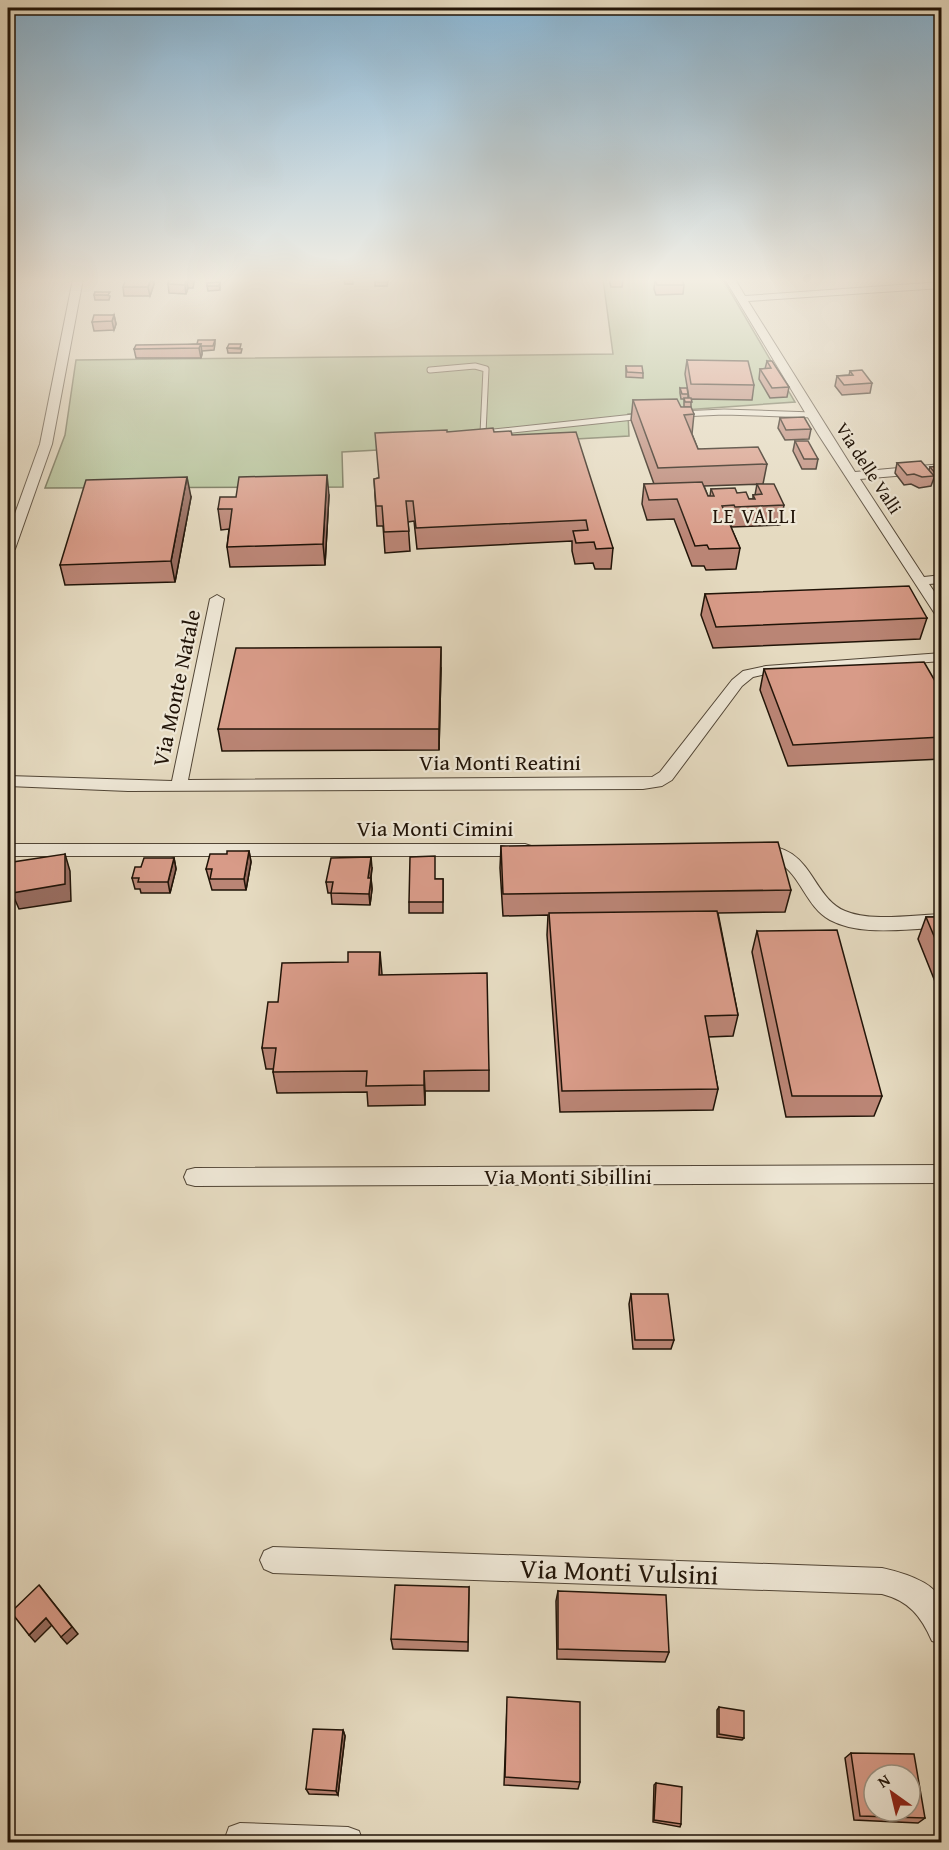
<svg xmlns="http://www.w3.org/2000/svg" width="949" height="1850" viewBox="0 0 949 1850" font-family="'Gentium Book Plus',serif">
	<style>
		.green { fill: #b1c095; stroke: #696a4e; stroke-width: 1.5 }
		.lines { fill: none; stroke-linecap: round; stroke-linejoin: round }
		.lane-casing { stroke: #524636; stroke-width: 7 }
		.street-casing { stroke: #524636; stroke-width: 2 }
		.lane { stroke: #eee7d6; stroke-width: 5 }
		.street { fill: #eee7d6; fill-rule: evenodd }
		.wall { fill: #ba8575; stroke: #211408; stroke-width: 1.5 }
		.shaded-wall { fill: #976c5f; stroke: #211408; stroke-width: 1.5 }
		.building { fill: #d89b88; stroke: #211408; stroke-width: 1.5; fill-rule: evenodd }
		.labels { text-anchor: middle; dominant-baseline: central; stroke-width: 4.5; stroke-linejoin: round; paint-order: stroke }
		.far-street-label { font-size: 18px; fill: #211408; stroke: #eee7d6 }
		.far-neighbourhood-label { font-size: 20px; letter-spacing: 1.5px; fill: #211408; stroke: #eee7d6 }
		.street-label { font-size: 22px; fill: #211408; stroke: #eee7d6 }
		.near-street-label { font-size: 27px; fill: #211408; stroke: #eee7d6 }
	</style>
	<rect width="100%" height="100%" fill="#e5dac0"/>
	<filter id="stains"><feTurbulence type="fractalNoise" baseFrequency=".00333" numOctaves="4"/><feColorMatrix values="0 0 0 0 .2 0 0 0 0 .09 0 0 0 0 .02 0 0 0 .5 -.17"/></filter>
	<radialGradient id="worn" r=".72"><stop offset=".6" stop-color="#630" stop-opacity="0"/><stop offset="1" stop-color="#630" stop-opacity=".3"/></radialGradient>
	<path class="green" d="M603,279H723L795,402L628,414L629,436L342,452L343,487L45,488L65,435L76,360L613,354Z"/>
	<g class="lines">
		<defs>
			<g id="lane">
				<path d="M430,370L475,366L486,369L483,433"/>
				<path d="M681,414L724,412L813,415"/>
				<path d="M484,433L643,416"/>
			</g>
			<g id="street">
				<path d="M73,279H83L52,444L15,549L8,553V533L40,444Z"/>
				<path d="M725,279H735L745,296L942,282V288L748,301L855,472L942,464V472L860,479L924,577L942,575V583L929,584L942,603V618L935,614L818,434Z"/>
				<path d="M217,595L224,599L188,780L652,777L660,772L732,680L743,671L766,666L942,653V661L766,674L753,677L742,686L672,780L662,786L643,789L128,791L8,786V776L172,781L210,599Z"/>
				<path d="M8,844H525L531,846L534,850L531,854L525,856H8Z"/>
				<path d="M757,844C769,846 782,847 792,854C814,869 820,901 845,911C870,922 914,915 942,914V928C907,928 862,937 830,920C806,907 801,875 778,862C770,857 760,857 751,854L748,850L751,846Z"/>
				<path d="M942,1165V1183L195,1186L187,1184L184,1177L187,1170L195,1168Z"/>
				<path d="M273,1547L882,1568C900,1572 935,1581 942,1602C945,1614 942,1632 942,1644L932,1641C921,1616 909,1601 882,1594L273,1573L264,1569L260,1560L264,1551Z"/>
				<path d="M240,1823L348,1827L359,1831L363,1842H227L225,1838L229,1827Z"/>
			</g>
		</defs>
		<use href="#lane" class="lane-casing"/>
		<use href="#street" class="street-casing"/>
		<use href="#lane" class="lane"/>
		<use href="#street" class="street"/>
	</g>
	<g class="wall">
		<path d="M126,279H153L154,284L150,296H124L123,287Z"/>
		<path d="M169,279H194V283L193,288H188L186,294L169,293L168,284Z"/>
		<path d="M344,279H353V284H345Z"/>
		<path d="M375,279L388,281L387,286H375Z"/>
		<path d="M609,279H623L622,287H611Z"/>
		<path d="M655,280L684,285L683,294L656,295L654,289Z"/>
		<path d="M220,282V290L208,291L207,286Z"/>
		<path d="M95,292L110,296L109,300H95L94,295Z"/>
		<path d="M114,315L116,324L114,330L94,331L92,322Z"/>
		<path d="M215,340V344L214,350L202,351V354L201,358H136L134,349L197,344Z"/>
		<path d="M227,348L242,349L241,353H228Z"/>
		<path d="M687,360L754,385L752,400L691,399V407H684V399H681L680,393V388L688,394V398H689L685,374Z"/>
		<path d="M767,361L789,387L787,397L770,398L759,379L760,369H765Z"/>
		<path d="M626,366L643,373V378L626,377Z"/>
		<path d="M850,371L872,383L870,393L842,395L835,386L837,376L849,375Z"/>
		<path d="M633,400L681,407L694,414L692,434L698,449L767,464L763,484L704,486L708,496H710L711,489L737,493L749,499H753V495H755L757,484L784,505L780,525L732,527L731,525H730L740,548L736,569L706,570L704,566H692L674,519L647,520L642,504L644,484H654L631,420Z"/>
		<path d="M780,418L811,429L809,439L785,440L778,428Z"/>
		<path d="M447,432H494L512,435L613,548L611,569H595L593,563L575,564L572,551V541L417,549L414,521L408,522L410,551L385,553L383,526H377L374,479L378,478Z"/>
		<path d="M795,441L818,459L816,469H802L793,451Z"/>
		<path d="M897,463L929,470L930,467L942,466V483L938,484L934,478L931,486L919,488L911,484L904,485L895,473Z"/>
		<path d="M329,495L325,565L230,567L227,547L229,529L221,530L218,509Z"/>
		<path d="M191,497L175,582L65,585L60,565Z"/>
		<path d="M705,594L927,618L920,639L713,648L701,615Z"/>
		<path d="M441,668L439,750L222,751L218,729Z"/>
		<path d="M764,669L942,693V759L788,766L760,690Z"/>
		<path d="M942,783V809L936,799Z"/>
		<path d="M501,846L791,890L785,912L718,913L738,1015L733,1036L708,1037L718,1089L713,1110L560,1112L547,935L548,915L503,916L500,868Z"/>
		<path d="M249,851L251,862L246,890H212L206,869L227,854Z"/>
		<path d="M174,858L176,869L170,893H141L140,889H135L132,878L141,867Z"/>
		<path d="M372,868L371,878L372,889L370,905L332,904L331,893H328L326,882Z"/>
		<path d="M435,879H443V913H409V902Z"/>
		<path d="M926,917H942V999L918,939Z"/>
		<path d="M757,931L882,1096L874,1116L786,1117L752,952Z"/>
		<path d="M382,975L489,1070V1091H425V1105L368,1106L367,1092L277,1093L273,1072L274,1069H266L262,1048L278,1002Z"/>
		<path d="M631,1294L674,1340L671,1349H633L629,1304Z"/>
		<path d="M469,1587L468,1651L393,1649L391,1639Z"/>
		<path d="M558,1591L669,1652L665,1662L557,1659L556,1601Z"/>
		<path d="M507,1706L580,1782L578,1789L504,1785Z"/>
		<path d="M719,1707L744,1738L742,1740L717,1737V1710Z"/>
		<path d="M343,1730L345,1736L338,1795L309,1794L306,1789Z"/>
		<path d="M851,1753L925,1818L918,1823L854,1820L845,1758Z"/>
		<path d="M656,1783L681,1824L680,1827L653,1822L654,1785Z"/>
	</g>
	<g class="shaded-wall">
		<path d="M151,279H153L154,284L150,296L148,287Z"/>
		<path d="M186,279L188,288L186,294L185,285Z"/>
		<path d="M114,315L116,324L114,330L112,321Z"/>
		<path d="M201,344L202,354L201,358L199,348Z"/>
		<path d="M327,475L329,495L325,565L323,544Z"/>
		<path d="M187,477L191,497L175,582L171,561Z"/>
		<path d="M441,647V668L439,750V729Z"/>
		<path d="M8,799L10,806L8,812Z"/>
		<path d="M249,851L251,862L246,890L244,879Z"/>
		<path d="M65,854L70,871L71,901L19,909L12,893Z"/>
		<path d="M371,857L372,868L369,889L368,878Z"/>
		<path d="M174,858L176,869L170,893L168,882Z"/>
		<path d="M371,878L372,889L370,905L369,894Z"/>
		<path d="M380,952L382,974L381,996L379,975Z"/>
		<path d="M424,1071L425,1091V1105L424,1085Z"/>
		<path d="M39,1585L78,1634L67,1644L61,1637Z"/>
		<path d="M46,1618L52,1625L35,1642L29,1635Z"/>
		<path d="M343,1730L345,1736L338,1795L336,1791Z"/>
	</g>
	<g class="building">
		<path d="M126,279H151L148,287H123Z"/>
		<path d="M169,279H186L185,285L168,284Z"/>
		<rect x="375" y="279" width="12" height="3"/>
		<path d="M655,280H682L684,285H657Z"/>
		<path d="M220,282L219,286H207V283Z"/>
		<path d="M95,292H110L108,295H94Z"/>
		<path d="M94,315H114L112,321L92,322Z"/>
		<path d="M198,340H215L213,346H200L201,344H197Z"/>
		<path d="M201,344L199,348L134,349L136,345Z"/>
		<path d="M229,344H241L240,348H227Z"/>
		<path d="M687,360L748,361L754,385L691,384Z"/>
		<path d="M767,361H772L789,387L772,388L760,369L771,368Z"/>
		<path d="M626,366H642L643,373L627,372Z"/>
		<path d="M862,370L872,383L844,385L837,376L853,375L850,371Z"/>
		<path d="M680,388H687L688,394H682Z"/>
		<path d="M684,398H691L692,402H685Z"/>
		<path d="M677,399L681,407H691L694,414L684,415L698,449L758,447L767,464L658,468L633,400Z"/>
		<path d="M804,417L811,429L786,430L780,418Z"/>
		<path d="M493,428L494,432L511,431L512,435L576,432L613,548L596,549L594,542L576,543L573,531L588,530L586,520L416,528L413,501H406L409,531L384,532L382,506H376L374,479L379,478L375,433L447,430V432Z"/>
		<path d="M795,441H808L818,459H804Z"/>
		<path d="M921,461L934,476L922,477L914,474L907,475L897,463Z"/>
		<path d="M942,466V478H939L930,467Z"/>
		<path d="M327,475L323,544L227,547L232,509H218L220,497H236L239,477Z"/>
		<path d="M187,477L171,561L60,565L86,480Z"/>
		<path d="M702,482L708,496H714L711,489L735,488L737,493L746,492L749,499H755L753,495L762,494L757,484H774L784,505L735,507L734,505L722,506L740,548L709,549L707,545L695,546L677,499L649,500L644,484Z"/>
		<path d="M909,586L927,618L716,627L705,594Z"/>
		<path d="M441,647L439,729H218L236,648Z"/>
		<path d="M924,662L942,693V737L793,745L764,669Z"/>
		<path d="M778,842L791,890L503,894L501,846Z"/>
		<path d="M227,851H249L244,879H210L212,869H206L210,854H227Z"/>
		<path d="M65,854V884L12,893L13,862Z"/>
		<path d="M435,856V879H443V902H409L410,857Z"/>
		<path d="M371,857L368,878H371L369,894L331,893L333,882H326L331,858Z"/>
		<path d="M144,858H174L168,882H138L139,878H132L135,867H141Z"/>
		<path d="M717,911L738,1015L705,1016L718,1089L562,1091L549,913Z"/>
		<path d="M926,917H942V955Z"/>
		<path d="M837,930L882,1096H792L757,931Z"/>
		<path d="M348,952H380L379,975L487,973L489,1070L424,1071V1085L366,1086L367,1071L273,1072L276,1048H262L268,1002H278L282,963L348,962Z"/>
		<path d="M631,1294H668L674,1340H635Z"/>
		<path d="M39,1585L72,1627L61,1637L46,1618L29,1635L11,1612Z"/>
		<path d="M395,1585L469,1587L468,1642L391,1639Z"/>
		<path d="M558,1591L666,1595L669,1652L558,1649Z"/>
		<path d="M507,1697L580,1702V1782L505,1777Z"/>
		<path d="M719,1707L744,1711V1738L719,1734Z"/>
		<path d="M313,1729L343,1730L336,1791L306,1789Z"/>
		<path d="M851,1753L914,1754L925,1818L860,1816ZM874,1775H910V1811H874Z"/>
		<path d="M656,1783L682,1787L681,1824L654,1820Z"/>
	</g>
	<linearGradient id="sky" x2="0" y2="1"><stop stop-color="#88b6d6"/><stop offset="0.52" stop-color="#f3eee3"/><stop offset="1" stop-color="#f3eee3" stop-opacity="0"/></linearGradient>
	<rect width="949" height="538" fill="url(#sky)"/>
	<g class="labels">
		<g class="far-street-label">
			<text transform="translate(869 468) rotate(57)">Via delle Valli</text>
		</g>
		<g class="far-neighbourhood-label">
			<text x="755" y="515">LE VALLI</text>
		</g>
		<g class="street-label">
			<text transform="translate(176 688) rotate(-78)">Via Monte Natale</text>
			<text x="500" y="762">Via Monti Reatini</text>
			<text x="435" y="828">Via Monti Cimini</text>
			<text x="568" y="1176">Via Monti Sibillini</text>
		</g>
		<g class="near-street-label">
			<text transform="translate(619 1571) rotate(2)">Via Monti Vulsini</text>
		</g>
	</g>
	<rect width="949" height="1850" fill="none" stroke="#e5dac0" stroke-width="30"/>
	<rect x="9" y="9" width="931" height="1832" fill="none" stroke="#211408" stroke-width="3"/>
	<rect x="15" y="15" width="919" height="1820" fill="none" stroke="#211408" stroke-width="1.5"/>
	<g transform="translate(892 1793) rotate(326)"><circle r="28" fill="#eee7d6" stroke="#9c9384" stroke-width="1.5"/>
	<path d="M0-4.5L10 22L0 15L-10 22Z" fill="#8f2418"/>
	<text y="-9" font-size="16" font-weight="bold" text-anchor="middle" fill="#211408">N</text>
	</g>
	<rect width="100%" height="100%" filter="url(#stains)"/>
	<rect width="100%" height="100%" fill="url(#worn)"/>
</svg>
